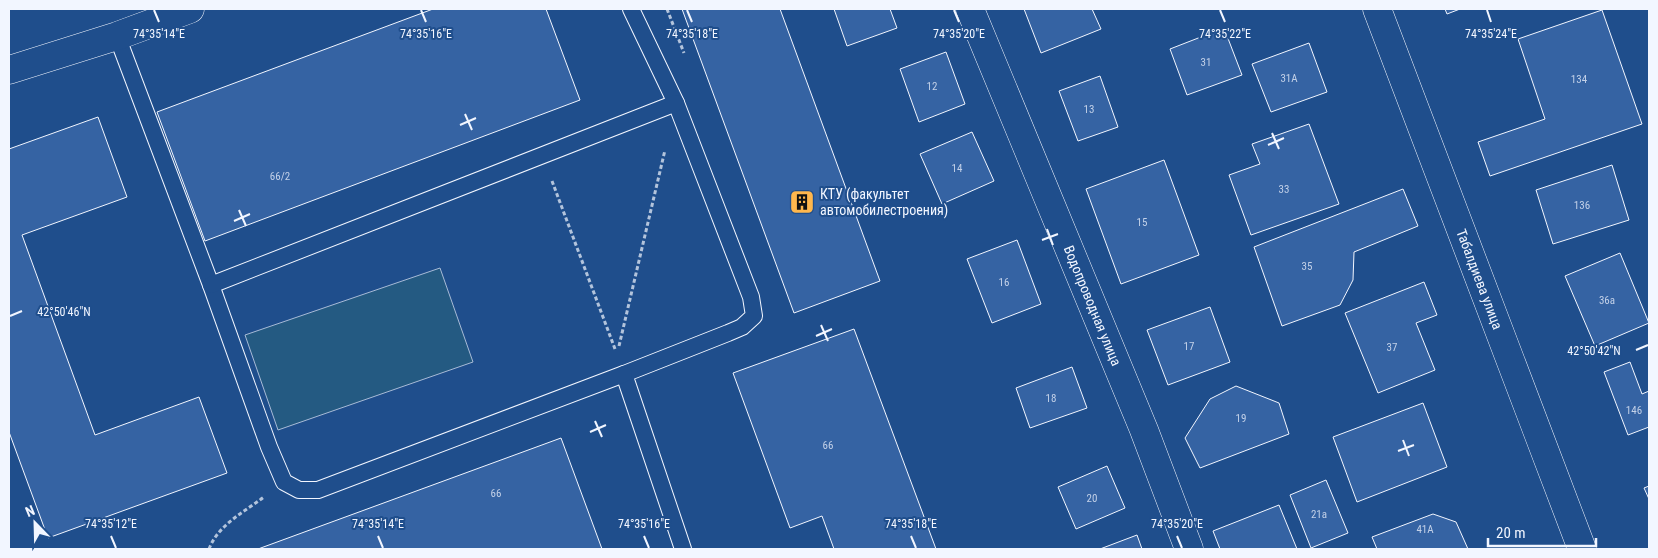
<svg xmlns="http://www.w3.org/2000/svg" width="1658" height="558" viewBox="0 0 1658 558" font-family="'Roboto Condensed',sans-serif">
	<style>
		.green { fill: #245a82; stroke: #a8bbd7 }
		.building { fill: #3563a3; stroke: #f2f6ff }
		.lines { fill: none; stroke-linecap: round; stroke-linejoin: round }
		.lane-casing { stroke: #f2f6ff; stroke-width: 18 }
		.street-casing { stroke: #f2f6ff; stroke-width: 29 }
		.path { stroke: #b3c4dc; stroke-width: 3; stroke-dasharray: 4 2.5; stroke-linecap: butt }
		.lane { stroke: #1f4e8c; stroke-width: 16 }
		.street { stroke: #1f4e8c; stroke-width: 28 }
		.ticks { fill: none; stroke: #f2f6ff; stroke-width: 2 }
		.labels { text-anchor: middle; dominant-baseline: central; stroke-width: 4; stroke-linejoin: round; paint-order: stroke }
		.number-label { font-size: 11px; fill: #c3d1e8 }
		.poi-label { font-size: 14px; fill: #f2f6ff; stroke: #1f4e8c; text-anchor: start }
		.street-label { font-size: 14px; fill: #f2f6ff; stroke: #1f4e8c }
		.ticks-label { font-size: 12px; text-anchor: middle; fill: #f2f6ff; stroke: #1f4e8c; stroke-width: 4; stroke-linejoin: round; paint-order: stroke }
	</style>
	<rect width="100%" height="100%" fill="#1f4e8c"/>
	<path class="green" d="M440,268L473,362L278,430L245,335Z"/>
	<g class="building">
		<path d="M433,9H546L580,100L205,241L157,112Z"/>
		<path d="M682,9H780L880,281L794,313Z"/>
		<path d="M834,9H890L897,28L847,46Z"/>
		<path d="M1024,9H1092L1101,29L1041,53Z"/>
		<path d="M1445,9H1460L1447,14Z"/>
		<path d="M1602,10L1642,124L1490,176L1478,142L1545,119L1518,39Z"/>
		<path d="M1224,28L1242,75L1187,95L1170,49Z"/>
		<path d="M1309,43L1327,92L1271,112L1252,64Z"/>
		<path d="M946,52L965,104L919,122L900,69Z"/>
		<path d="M1100,76L1118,127L1078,141L1059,91Z"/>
		<path d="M98,117L127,197L22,235L95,435L199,397L227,473L48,538L9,432V149Z"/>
		<path d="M1309,124L1339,204L1251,235L1229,175L1260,164L1252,144Z"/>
		<path d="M972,132L994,181L942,204L920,154Z"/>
		<path d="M1164,160L1199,255L1121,284L1086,189Z"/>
		<path d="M1612,165L1629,220L1553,244L1536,190Z"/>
		<path d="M1403,189L1418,226L1354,252L1353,280L1340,305L1282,326L1254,247Z"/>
		<path d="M1017,240L1041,304L992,323L967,259Z"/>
		<path d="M1620,253L1649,323L1595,346L1565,276Z"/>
		<path d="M1424,282L1437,315L1416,323L1435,370L1378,393L1345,313Z"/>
		<path d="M1210,307L1230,362L1168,385L1147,330Z"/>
		<path d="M854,329L936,549H834L822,516L790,528L733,373Z"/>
		<path d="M1630,362L1642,394L1649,391V427L1628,435L1604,372Z"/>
		<path d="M1072,367L1087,408L1030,428L1016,388Z"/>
		<path d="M1236,386L1279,403L1289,434L1200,468L1185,438L1210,399Z"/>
		<path d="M1423,403L1447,467L1357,502L1333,437Z"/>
		<path d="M561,438L602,549H258Z"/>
		<path d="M1107,466L1125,508L1076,529L1058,487Z"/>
		<path d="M1326,480L1348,533L1311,548L1290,495Z"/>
		<path d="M1649,486V499L1644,488Z"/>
		<path d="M1279,505L1297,549H1220L1213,531Z"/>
		<path d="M1433,514L1456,522L1468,549H1377L1372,537Z"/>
		<path d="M1137,535L1142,549H1100Z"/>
	</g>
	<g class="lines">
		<defs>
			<g id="lane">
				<path d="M631,9L676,103L751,297L754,316L742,327L728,333L624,374L683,549"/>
				<path d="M117,36L211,285L269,447L284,482L299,490H318L624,374"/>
				<path d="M211,285L676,103"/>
			</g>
			<g id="street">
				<path id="s1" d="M970,9L1144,430L1189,549"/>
				<path id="s2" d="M1377,9L1582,549"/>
				<path d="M9,70L117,36L190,9"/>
			</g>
		</defs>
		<use href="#lane" class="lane-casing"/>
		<use href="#street" class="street-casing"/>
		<g class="path">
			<path d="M667,9L684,53"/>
			<path d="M552,181L615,349"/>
			<path d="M619,346L665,150"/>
			<path d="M209,549C218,525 244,512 264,497"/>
		</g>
		<use href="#lane" class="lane"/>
		<use href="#street" class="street"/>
	</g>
	<path class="ticks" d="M154,10L159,22M421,10L426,22M687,10L692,22M954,10L959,22M1220,10L1225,22M1487,10L1491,22M465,114L472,130M460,125L476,118M1272,133L1279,149M1268,145L1284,138M239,210L246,226M234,221L250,214M1047,229L1053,245M1042,240L1058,234M10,316L22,311M821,325L828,341M816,336L832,329M1636,350L1648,345M595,421L602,437M590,432L606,425M1403,440L1409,456M1398,451L1414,445M111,536L116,548M378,536L383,548M644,536L649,548M911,536L916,548M1177,536L1182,548"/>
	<defs>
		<symbol id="building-square" viewBox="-11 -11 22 22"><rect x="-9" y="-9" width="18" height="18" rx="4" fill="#ffb74d" stroke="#1f4e8c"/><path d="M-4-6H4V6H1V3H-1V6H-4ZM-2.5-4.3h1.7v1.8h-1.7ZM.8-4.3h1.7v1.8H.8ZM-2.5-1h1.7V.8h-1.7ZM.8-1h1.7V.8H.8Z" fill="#111"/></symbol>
	</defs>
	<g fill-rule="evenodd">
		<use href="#building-square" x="788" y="188" width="28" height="28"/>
	</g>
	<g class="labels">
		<g class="number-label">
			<text x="1206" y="62">31</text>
			<text x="1289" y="78">31А</text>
			<text x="1579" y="79">134</text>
			<text x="932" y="86">12</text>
			<text x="1089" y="109">13</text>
			<text x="957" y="168">14</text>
			<text x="280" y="176">66/2</text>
			<text x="1284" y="189">33</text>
			<text x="1582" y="205">136</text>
			<text x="1142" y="222">15</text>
			<text x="1307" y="266">35</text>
			<text x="1004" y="282">16</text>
			<text x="1607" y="300">36а</text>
			<text x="1189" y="346">17</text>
			<text x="1392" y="347">37</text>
			<text x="1051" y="398">18</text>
			<text x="1634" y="410">146</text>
			<text x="1241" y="418">19</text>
			<text x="828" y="445">66</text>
			<text x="496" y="493">66</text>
			<text x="1092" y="498">20</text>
			<text x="1319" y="514">21а</text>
			<text x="1425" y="529">41А</text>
		</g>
		<g class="poi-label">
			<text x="820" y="194">КТУ (факультет<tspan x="820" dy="16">автомобилестроения)</tspan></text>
		</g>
		<g class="street-label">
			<text stroke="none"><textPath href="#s2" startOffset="289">Табалдиева улица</textPath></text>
			<text stroke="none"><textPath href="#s1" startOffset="321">Водопроводная улица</textPath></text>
		</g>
	</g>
	<g class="ticks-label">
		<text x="159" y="38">74°35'14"E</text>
		<text x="426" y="38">74°35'16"E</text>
		<text x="692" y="38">74°35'18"E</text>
		<text x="959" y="38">74°35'20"E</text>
		<text x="1225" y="38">74°35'22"E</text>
		<text x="1491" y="38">74°35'24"E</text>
		<text x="64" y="316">42°50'46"N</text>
		<text x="1594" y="355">42°50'42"N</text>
		<text x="111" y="528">74°35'12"E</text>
		<text x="378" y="528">74°35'14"E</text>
		<text x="644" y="528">74°35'16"E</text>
		<text x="911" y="528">74°35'18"E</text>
		<text x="1177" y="528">74°35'20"E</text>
	</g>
	<rect width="1658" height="558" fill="none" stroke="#f2f6ff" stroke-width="20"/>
	<g transform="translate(35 523) rotate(337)" stroke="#1f4e8c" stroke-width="4" paint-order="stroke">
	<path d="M0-4L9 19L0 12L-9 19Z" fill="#f2f6ff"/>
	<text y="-8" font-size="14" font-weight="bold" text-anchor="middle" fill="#f2f6ff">N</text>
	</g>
	<path d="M1488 538v8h108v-8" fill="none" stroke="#f2f6ff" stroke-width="2.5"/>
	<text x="1496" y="538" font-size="15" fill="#f2f6ff" stroke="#1f4e8c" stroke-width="4" paint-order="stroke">20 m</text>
</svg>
